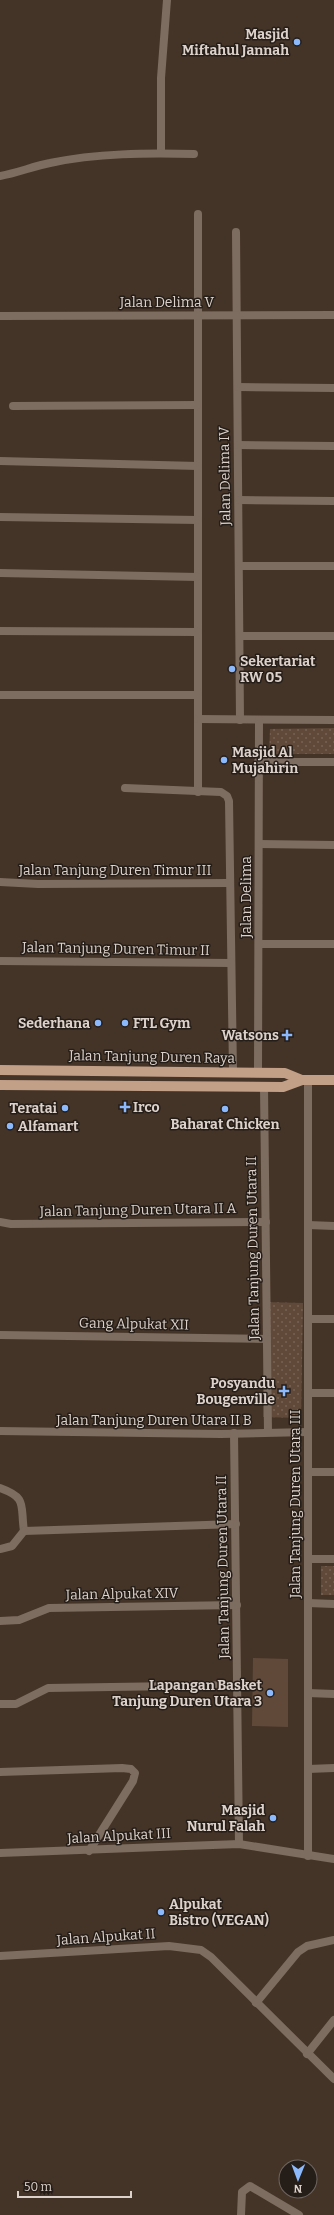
<svg xmlns="http://www.w3.org/2000/svg" width="334" height="2215" viewBox="0 0 334 2215" font-family="Bitter,serif">
	<style>
		.green { fill: url(#green-dots) }
		.pitch { fill: #604939 }
		.lines { fill: none; stroke-linecap: round; stroke-linejoin: round }
		.street { stroke: #7d6c60; stroke-width: 8 }
		.primary { stroke: #c29f87; stroke-width: 10 }
		.poi-dot { fill: #8cb9fc; stroke: #251d18; stroke-width: 1.5 }
		.labels { text-anchor: middle; dominant-baseline: central; stroke-width: 3; stroke-linejoin: round; paint-order: stroke }
		.poi-label { font-size: 14px; font-weight: bold; fill: #ddd2cb; stroke: #251d18; text-anchor: end }
		.street-label { font-size: 14px; fill: #ddd2cb; stroke: #251d18 }
	</style>
	<defs>
		<pattern id="green-dots" width="8" height="8" patternUnits="userSpaceOnUse"><rect width="8" height="8" fill="#604939"/><path d="M2 2h.1M6 6h.1" fill="none" stroke="#766254" stroke-width="1.8" stroke-linecap="round"/></pattern>
	</defs>
	<rect width="100%" height="100%" fill="#443427"/>
	<g class="green">
		<path d="M334,728V754H269L270,729Z"/>
		<path d="M265,1302L303,1303L301,1418L263,1417Z"/>
		<rect x="321" y="1566" width="13" height="29"/>
	</g>
	<path class="pitch" d="M253,1658L288,1659V1727L252,1726Z"/>
	<g class="lines">
		<g class="street">
			<path d="M161,153V78L167,0"/>
			<path d="M0,176C17,173 34,166 50,163C97,153 147,153 194,154"/>
			<path d="M198,214V792"/>
			<path d="M236,232L240,720"/>
			<path d="M0,316L334,315"/>
			<path d="M238,387L334,388"/>
			<path d="M13,406L197,405"/>
			<path d="M238,445L334,446"/>
			<path d="M0,461L198,466"/>
			<path d="M239,500L334,501"/>
			<path d="M0,517L198,520"/>
			<path d="M239,566H334"/>
			<path d="M0,573L198,577"/>
			<path d="M0,631L198,632"/>
			<path d="M240,636H334"/>
			<path d="M0,695H198"/>
			<path d="M198,719L334,720"/>
			<path d="M258,762H334"/>
			<path d="M125,788L221,792L227,796L229,801L233,1072"/>
			<path d="M259,844L334,845"/>
			<path d="M0,882L38,884L230,883"/>
			<path d="M259,944H334"/>
			<path d="M0,961L231,963"/>
			<path d="M258,1073L259,720"/>
			<path d="M264,1087L268,1432"/>
			<path d="M0,1222L11,1224L266,1222"/>
			<path d="M308,1225L334,1226"/>
			<path d="M308,1319H334"/>
			<path d="M0,1335L267,1339"/>
			<path d="M308,1393H334"/>
			<path d="M0,1431L221,1434L308,1432"/>
			<path d="M234,1433L239,1844"/>
			<path d="M308,1472H334"/>
			<path d="M0,1488C28,1498 20,1505 24,1531"/>
			<path d="M24,1531L236,1524"/>
			<path d="M0,1549L12,1546L24,1531"/>
			<path d="M308,1559H334"/>
			<path d="M308,1603L334,1604"/>
			<path d="M0,1621L19,1620L49,1608L237,1605"/>
			<path d="M308,1693L334,1694"/>
			<path d="M0,1704H16L48,1688L238,1685"/>
			<path d="M308,1769L334,1768"/>
			<path d="M0,1772L122,1768L131,1769L135,1773L133,1781L89,1851"/>
			<path d="M0,1853L239,1844L334,1859"/>
			<path d="M308,1856V1080"/>
			<path d="M0,1956L169,1946L201,1950L211,1957L334,2079"/>
			<path d="M256,2003L298,1952L307,1946L334,1940"/>
			<path d="M307,2054L334,2020"/>
			<path d="M241,2215L242,2192L250,2186L299,2215"/>
		</g>
		<g class="primary">
			<path d="M0,1070L285,1073L302,1080"/>
			<path d="M0,1085L283,1087L302,1080H334"/>
		</g>
	</g>
	<g class="poi-dot">
		<circle cx="297" cy="42" r="4"/>
		<circle cx="232" cy="669" r="4"/>
		<circle cx="224" cy="760" r="4"/>
		<circle cx="98" cy="1023" r="4"/>
		<circle cx="125" cy="1023" r="4"/>
		<path d="M285 1029h4v4h4v4h-4v4h-4v-4h-4v-4h4z"/>
		<path d="M123 1101h4v4h4v4h-4v4h-4v-4h-4v-4h4z"/>
		<circle cx="65" cy="1108" r="4"/>
		<circle cx="225" cy="1109" r="4"/>
		<circle cx="10" cy="1126" r="4"/>
		<path d="M282 1385h4v4h4v4h-4v4h-4v-4h-4v-4h4z"/>
		<circle cx="270" cy="1693" r="4"/>
		<circle cx="273" cy="1818" r="4"/>
		<circle cx="161" cy="1912" r="4"/>
	</g>
	<g class="labels">
		<g class="poi-label">
			<text x="289" y="34">Masjid<tspan x="289" dy="16">Miftahul Jannah</tspan></text>
			<text x="240" y="661" text-anchor="start">Sekertariat<tspan x="240" dy="16">RW 05</tspan></text>
			<text x="232" y="752" text-anchor="start">Masjid Al<tspan x="232" dy="16">Mujahirin</tspan></text>
			<text x="90" y="1023">Sederhana</text>
			<text x="133" y="1023" text-anchor="start">FTL Gym</text>
			<text x="279" y="1035">Watsons</text>
			<text x="133" y="1107" text-anchor="start">Irco</text>
			<text x="57" y="1108">Teratai</text>
			<text x="225" y="1124" text-anchor="middle">Baharat Chicken</text>
			<text x="18" y="1126" text-anchor="start">Alfamart</text>
			<text x="275" y="1383">Posyandu<tspan x="275" dy="16">Bougenville</tspan></text>
			<text x="262" y="1685">Lapangan Basket<tspan x="262" dy="16">Tanjung Duren Utara 3</tspan></text>
			<text x="265" y="1810">Masjid<tspan x="265" dy="16">Nurul Falah</tspan></text>
			<text x="169" y="1904" text-anchor="start">Alpukat<tspan x="169" dy="16">Bistro (VEGAN)</tspan></text>
		</g>
		<g class="street-label">
			<text x="167" y="302">Jalan Delima V</text>
			<text transform="translate(225 476) rotate(-91)">Jalan Delima IV</text>
			<text x="115" y="870">Jalan Tanjung Duren Timur III</text>
			<text transform="translate(246 897) rotate(-90)">Jalan Delima</text>
			<text transform="translate(116 949) rotate(1)">Jalan Tanjung Duren Timur II</text>
			<text transform="translate(152 1057) rotate(1)">Jalan Tanjung Duren Raya</text>
			<text transform="translate(138 1210) rotate(-1)">Jalan Tanjung Duren Utara II A</text>
			<text transform="translate(253 1248) rotate(-91)">Jalan Tanjung Duren Utara II</text>
			<text transform="translate(134 1324) rotate(1)">Gang Alpukat XII</text>
			<text x="154" y="1420">Jalan Tanjung Duren Utara II B</text>
			<text transform="translate(295 1504) rotate(-90)">Jalan Tanjung Duren Utara III</text>
			<text transform="translate(223 1567) rotate(-91)">Jalan Tanjung Duren Utara II</text>
			<text transform="translate(122 1594) rotate(-1)">Jalan Alpukat XIV</text>
			<text transform="translate(119 1836) rotate(-3)">Jalan Alpukat III</text>
			<text transform="translate(106 1937) rotate(-4)">Jalan Alpukat II</text>
		</g>
	</g>
	<g transform="translate(298 2179) rotate(181)"><circle r="19" fill="#251d18" stroke="#6f6560"/>
	<path d="M0-3L7 15L0 10L-7 15Z" fill="#8cb9fc"/>
	<text y="-6" font-size="11" font-weight="bold" text-anchor="middle" fill="#ddd2cb">N</text>
	</g>
	<path d="M18 2191v6h113v-6" fill="none" stroke="#ddd2cb" stroke-width="2"/>
	<text x="24" y="2191" font-size="12" fill="#ddd2cb" stroke="#251d18" stroke-width="3" paint-order="stroke">50 m</text>
</svg>
